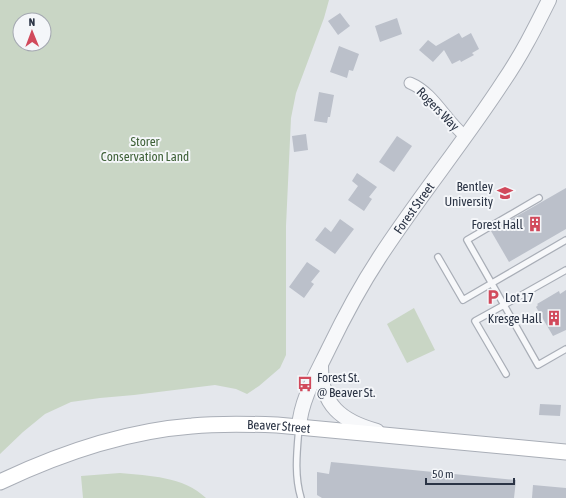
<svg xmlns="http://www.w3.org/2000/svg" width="566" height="498" viewBox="0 0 566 498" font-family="'Asap Condensed',sans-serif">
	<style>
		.park { fill: #c9d6c5; fill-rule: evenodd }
		.building { fill: #bbc0ca }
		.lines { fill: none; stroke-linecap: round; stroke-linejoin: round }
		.service-casing { stroke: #a9aeb7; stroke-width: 8 }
		.minor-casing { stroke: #a9aeb7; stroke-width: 13 }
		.tertiary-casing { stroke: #a9aeb7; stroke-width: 16 }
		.secondary-casing { stroke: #a9aeb7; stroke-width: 17 }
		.service { stroke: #f7f8fa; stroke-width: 5.5 }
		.minor { stroke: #f7f8fa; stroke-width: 11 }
		.tertiary { stroke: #f7f8fa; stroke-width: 14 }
		.secondary { stroke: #fff; stroke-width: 15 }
		.labels { text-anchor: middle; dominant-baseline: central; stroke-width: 4; stroke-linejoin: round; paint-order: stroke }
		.street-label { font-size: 13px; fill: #2b3445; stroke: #f4f6f9 }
		.park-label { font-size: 13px; fill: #3f6138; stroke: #f4f6f9 }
		.poi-label { font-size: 13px; fill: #2b3445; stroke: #f4f6f9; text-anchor: end }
	</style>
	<rect width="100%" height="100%" fill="#e4e7ec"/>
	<g class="park">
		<path d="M0,0H329L324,18L296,93L291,118L286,226V355L280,368L259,386L247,394L236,389L215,385L134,395L100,398L71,402L45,414L23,432L0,454ZM20,20H44V44H20Z"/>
		<path d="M414,308L435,350L407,363L387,324Z"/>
		<path d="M120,473C149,476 183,476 206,498H83L81,476Z"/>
	</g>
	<g class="building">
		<path d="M340,13L350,26L338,35L328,21Z"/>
		<path d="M397,18L402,34L380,42L375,26Z"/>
		<path d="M459,33L462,38L471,33L479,49L472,53L474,55L461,62L460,60L452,64L444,50L433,62L419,50L428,40L436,46Z"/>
		<path d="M339,46L359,54L353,71L349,70L347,78L330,72Z"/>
		<path d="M319,92L334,95L330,117H328L327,123L314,121Z"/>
		<path d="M306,134L308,150L294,152L292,136Z"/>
		<path d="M397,136L412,146L394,172L379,162Z"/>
		<path d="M357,173L377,187L369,197L372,199L364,211L348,200L358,186L352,181Z"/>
		<path d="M566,188V229L509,262L491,231Z"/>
		<path d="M340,219L354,229L335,254L315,240L325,227L331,232Z"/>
		<path d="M307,262L320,271L311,282L314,284L304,298L289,287Z"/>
		<path d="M566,290V330L553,336L536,307L538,305L537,304L559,291L560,294Z"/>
		<path d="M540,404L561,405L560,416L539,415Z"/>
		<path d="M331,462L516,480L514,498H322L317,495V472L329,474Z"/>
		<path d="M533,485L566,488V498H532Z"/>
	</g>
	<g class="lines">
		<defs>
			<g id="service">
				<path d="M539,198L467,240L504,305L566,270"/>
				<path d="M438,257L463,300L566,240"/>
				<path d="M506,374L475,321L504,305L538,365L566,349"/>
				<path d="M299,427C297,451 294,475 301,498"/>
			</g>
			<path id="minor" d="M410,83C434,93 445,120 465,136"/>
			<g id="tertiary">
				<path d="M321,366C321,405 341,421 377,431"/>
				<path id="s1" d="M299,427C301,399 317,373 329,348C344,317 360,287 379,258C418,198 464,142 503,82C521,56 535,28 549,0"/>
			</g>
			<g id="secondary">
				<path id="s2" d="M0,482C59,454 126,431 192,426C220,423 249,424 277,425L566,452"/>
			</g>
		</defs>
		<use href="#service" class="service-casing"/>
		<use href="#minor" class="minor-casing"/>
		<use href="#tertiary" class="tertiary-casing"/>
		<use href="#secondary" class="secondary-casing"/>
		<use href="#service" class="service"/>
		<use href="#minor" class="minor"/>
		<use href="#tertiary" class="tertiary"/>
		<use href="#secondary" class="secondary"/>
	</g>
	<defs>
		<symbol id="university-bare" viewBox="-9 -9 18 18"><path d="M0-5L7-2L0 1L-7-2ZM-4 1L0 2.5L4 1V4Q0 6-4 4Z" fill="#d1495b" stroke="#f4f6f9" stroke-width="2.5" paint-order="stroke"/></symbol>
		<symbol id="building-bare" viewBox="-9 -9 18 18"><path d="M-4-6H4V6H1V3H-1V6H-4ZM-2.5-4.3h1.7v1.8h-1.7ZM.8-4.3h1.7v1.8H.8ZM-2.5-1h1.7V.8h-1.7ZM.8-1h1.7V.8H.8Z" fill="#d1495b" stroke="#f4f6f9" stroke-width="2.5" paint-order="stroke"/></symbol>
		<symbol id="parking-bare" viewBox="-9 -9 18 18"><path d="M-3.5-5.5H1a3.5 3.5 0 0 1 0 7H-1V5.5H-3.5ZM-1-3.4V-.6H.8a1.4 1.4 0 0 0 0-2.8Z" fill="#d1495b" stroke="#f4f6f9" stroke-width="2.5" paint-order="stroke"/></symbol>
		<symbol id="bus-bare" viewBox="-9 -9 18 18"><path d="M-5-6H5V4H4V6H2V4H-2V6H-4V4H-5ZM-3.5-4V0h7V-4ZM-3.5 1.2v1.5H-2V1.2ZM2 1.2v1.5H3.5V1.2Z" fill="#d1495b" stroke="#f4f6f9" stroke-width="2.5" paint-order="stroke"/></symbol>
	</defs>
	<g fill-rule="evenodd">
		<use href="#university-bare" x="494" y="182" width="22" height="22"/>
		<use href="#building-bare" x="524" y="213" width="22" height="22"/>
		<use href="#parking-bare" x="482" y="286" width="22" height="22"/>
		<use href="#building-bare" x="543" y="307" width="22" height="22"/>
		<use href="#bus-bare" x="294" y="373" width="22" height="22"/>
	</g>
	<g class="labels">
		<g class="street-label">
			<text transform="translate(438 109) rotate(46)">Rogers Way</text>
			<text stroke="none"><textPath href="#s1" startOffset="249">Forest Street</textPath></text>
			<text stroke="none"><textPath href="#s2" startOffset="288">Beaver Street</textPath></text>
		</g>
		<g class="park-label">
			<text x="145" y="141">Storer<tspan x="145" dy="15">Conservation Land</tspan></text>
		</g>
		<g class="poi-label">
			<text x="493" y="186">Bentley<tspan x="493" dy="15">University</tspan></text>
			<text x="523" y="224">Forest Hall</text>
			<text x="505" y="297" text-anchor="start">Lot 17</text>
			<text x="542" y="318">Kresge Hall</text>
			<text x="317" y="377" text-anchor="start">Forest St.<tspan x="317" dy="15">@ Beaver St.</tspan></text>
		</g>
	</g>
	<g transform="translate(32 32) rotate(359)"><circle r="19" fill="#f4f6f9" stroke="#a4a8b1"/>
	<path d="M0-3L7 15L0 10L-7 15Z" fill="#d1495b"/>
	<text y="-6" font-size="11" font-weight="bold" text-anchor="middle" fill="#2b3445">N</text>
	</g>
	<path d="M426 478v6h88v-6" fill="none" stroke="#2b3445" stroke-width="2"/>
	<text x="432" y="478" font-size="12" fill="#2b3445" stroke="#f4f6f9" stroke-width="3" paint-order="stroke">50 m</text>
</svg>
